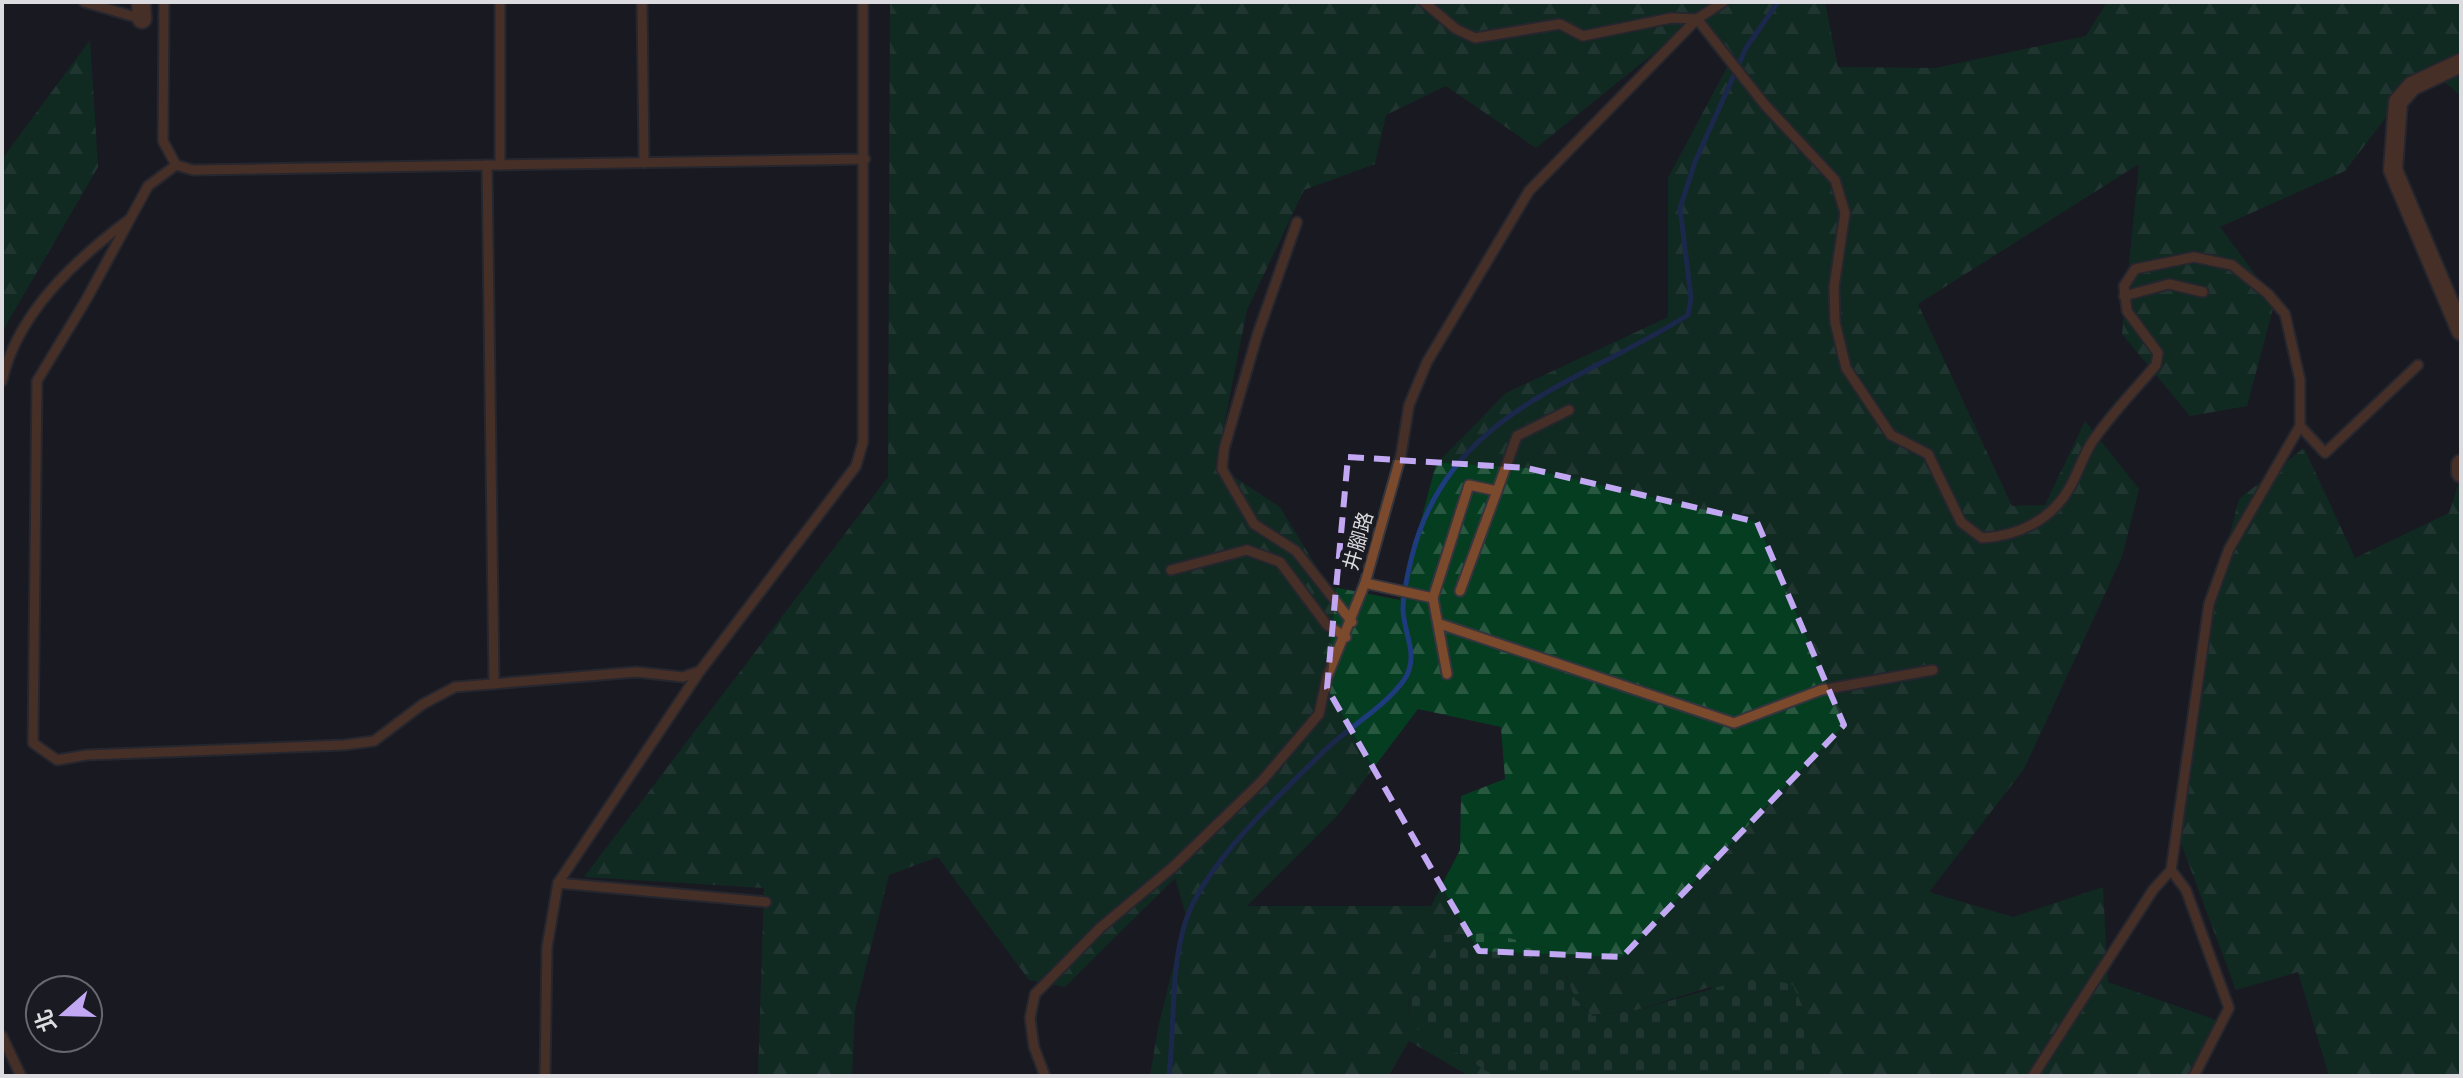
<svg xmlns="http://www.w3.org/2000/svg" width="2463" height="1078" viewBox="0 0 2463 1078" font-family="Helvetica,'Noto Sans TC',sans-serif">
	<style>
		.forest { fill: url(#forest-firs); fill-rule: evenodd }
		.cemetery { fill: url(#cemetery-stones) }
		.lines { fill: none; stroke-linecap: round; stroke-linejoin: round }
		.stream { stroke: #1e3b7d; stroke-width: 5 }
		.service-casing { stroke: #35353d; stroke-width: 13 }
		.minor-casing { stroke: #35353d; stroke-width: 22 }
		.service { stroke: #7b4a2c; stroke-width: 9 }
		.minor { stroke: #7b4a2c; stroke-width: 18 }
		.marked { fill: none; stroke: #c2a8f3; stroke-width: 6; stroke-dasharray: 16 10; stroke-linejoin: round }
		.labels { text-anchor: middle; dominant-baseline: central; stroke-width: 8; stroke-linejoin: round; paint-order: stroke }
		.street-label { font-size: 20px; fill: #dbdbe0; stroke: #1a1a22 }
	</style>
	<defs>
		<pattern id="forest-firs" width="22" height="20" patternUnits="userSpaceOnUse" patternTransform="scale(2)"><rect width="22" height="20" fill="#053d21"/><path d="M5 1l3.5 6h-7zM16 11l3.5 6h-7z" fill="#295841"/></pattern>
		<pattern id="cemetery-stones" width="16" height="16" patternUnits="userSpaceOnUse" patternTransform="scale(2)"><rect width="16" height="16" fill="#053d21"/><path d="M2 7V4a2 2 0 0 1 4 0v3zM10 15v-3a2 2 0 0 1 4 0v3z" fill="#295841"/></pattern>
	</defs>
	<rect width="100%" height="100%" fill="#1a1a22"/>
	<g class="forest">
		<path d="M890,2H1825L1838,67L1935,68L2086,36L2107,2H2461V96L2441,79L2403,95L2345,171L2220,227L2275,301L2247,406L2190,416L2122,334L2139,164L1918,304L2012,506L2045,505L2085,421L2139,489L2122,557L2024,769L1929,892L2013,917L2103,887L2108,982L2222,1022L2191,1076H1815L1812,1061L1710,987L1637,1010L1593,1016L1575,999L1563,967L1547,948L1490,933L1443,935L1408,989L1409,1024L1495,1076H1469L1409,1041L1388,1076H1150L1158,1028L1186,915L1175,878L1065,987L1029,980L938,857L889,875L855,1010L852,1076H758L764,888L584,877L888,477ZM1699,17L1732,58L1668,178V317L1506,393L1436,464L1400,600L1328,586L1280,507L1216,465L1247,310L1304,190L1375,164L1386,115L1446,86L1536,148ZM1418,709L1501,727L1505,779L1461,796L1460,850L1431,906H1247L1338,815Z"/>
		<path d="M90,40L98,167L2,332V159Z"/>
		<path d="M2304,448L2355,558L2449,513L2461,476V1076H2329L2298,972L2236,990L2179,838L2202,639L2239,499Z"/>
	</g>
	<path class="cemetery" d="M1490,933L1547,948L1563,967L1575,999L1593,1016L1637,1010L1757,976L1793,985L1808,1019L1815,1076H1495L1409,1024L1408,989L1443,935Z"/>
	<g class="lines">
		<path class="stream" d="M1169,1076C1175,1026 1170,968 1186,920C1205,863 1280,795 1323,752C1347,728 1384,708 1404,680C1420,656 1404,635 1403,610C1403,594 1408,572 1412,556C1448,412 1577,385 1688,315L1691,298L1680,208L1695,162L1746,48L1778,2"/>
		<defs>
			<g id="service">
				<path d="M84,2L142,19"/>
				<path d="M164,2L163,141L176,165L193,170L865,159"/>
				<path d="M642,2L644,163"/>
				<path d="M1424,2L1456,29L1475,38L1560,24L1583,36L1671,18L1697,19L1765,105L1835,180L1845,213L1834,287L1835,322L1846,368L1891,435L1928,454L1961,522L1982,538C2018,536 2052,520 2070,487C2078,473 2083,456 2092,442C2111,414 2134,391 2156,365L2158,353L2127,311L2124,286L2135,269L2194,257L2232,265L2268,294L2285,314L2300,380V426L2229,549L2209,604L2171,870L2153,890L2033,1076"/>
				<path d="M176,165L148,186L86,300L37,381L33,743L57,760L87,755L344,745L374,741L423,704L455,687L636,672L683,677L700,671L856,466L863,442V2"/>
				<path d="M487,165L494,684"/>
				<path d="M500,165V2"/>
				<path d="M1297,222L1257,336L1224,449L1222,469L1254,524L1296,551L1352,622"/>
				<path d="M2124,296L2169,284L2203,292"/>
				<path d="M2,381C17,314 74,261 127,221"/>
				<path d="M2300,426L2325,453L2418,365"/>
				<path d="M1497,491L1517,436L1569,410"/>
				<path d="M1171,570L1247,550L1280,562L1327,625L1346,637"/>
				<path d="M1365,583L1433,598"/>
				<path d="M1440,624L1734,723L1821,690L1933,670"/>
				<path d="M1447,674L1433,598L1469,485L1497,491L1460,591"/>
				<path d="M2171,870L2186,890L2229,1008L2194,1076"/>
				<path d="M558,883L766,902"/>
				<path d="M2,1036L21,1076"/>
				<path d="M545,1076L547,947L558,883L700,671"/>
				<path d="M1045,1076L1034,1047L1030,1018L1035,994L1100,928L1173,867L1261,782L1319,714L1327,677L1365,583L1401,455L1409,405L1427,362L1529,191L1697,19L1723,2"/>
			</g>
			<g id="minor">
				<path d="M141,2L142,19"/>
				<path d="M2461,63L2412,86L2398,102L2393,170L2461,331"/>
				<path d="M2461,464V473"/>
			</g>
		</defs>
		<use href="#service" class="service-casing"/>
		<use href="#minor" class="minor-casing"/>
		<use href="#service" class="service"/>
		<use href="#minor" class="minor"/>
	</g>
	<path d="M0 0H2463V1078H0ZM1348,457L1527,468L1757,522L1844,725L1622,957L1479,951L1327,688Z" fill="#1a1a22" fill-opacity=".55" fill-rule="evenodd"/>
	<path class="marked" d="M1348,457L1527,468L1757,522L1844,725L1622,957L1479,951L1327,688Z"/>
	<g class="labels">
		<g class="street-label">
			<text transform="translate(1358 541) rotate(-74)">井腳路</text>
		</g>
	</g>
	<rect width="2463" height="1078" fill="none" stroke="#dbdbe0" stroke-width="8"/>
	<g transform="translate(64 1014) rotate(250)"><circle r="38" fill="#1a1a22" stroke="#67676e" stroke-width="2"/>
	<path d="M0-6L14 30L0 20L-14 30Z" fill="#c2a8f3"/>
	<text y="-12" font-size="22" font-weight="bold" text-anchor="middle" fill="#dbdbe0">北</text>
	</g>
</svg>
